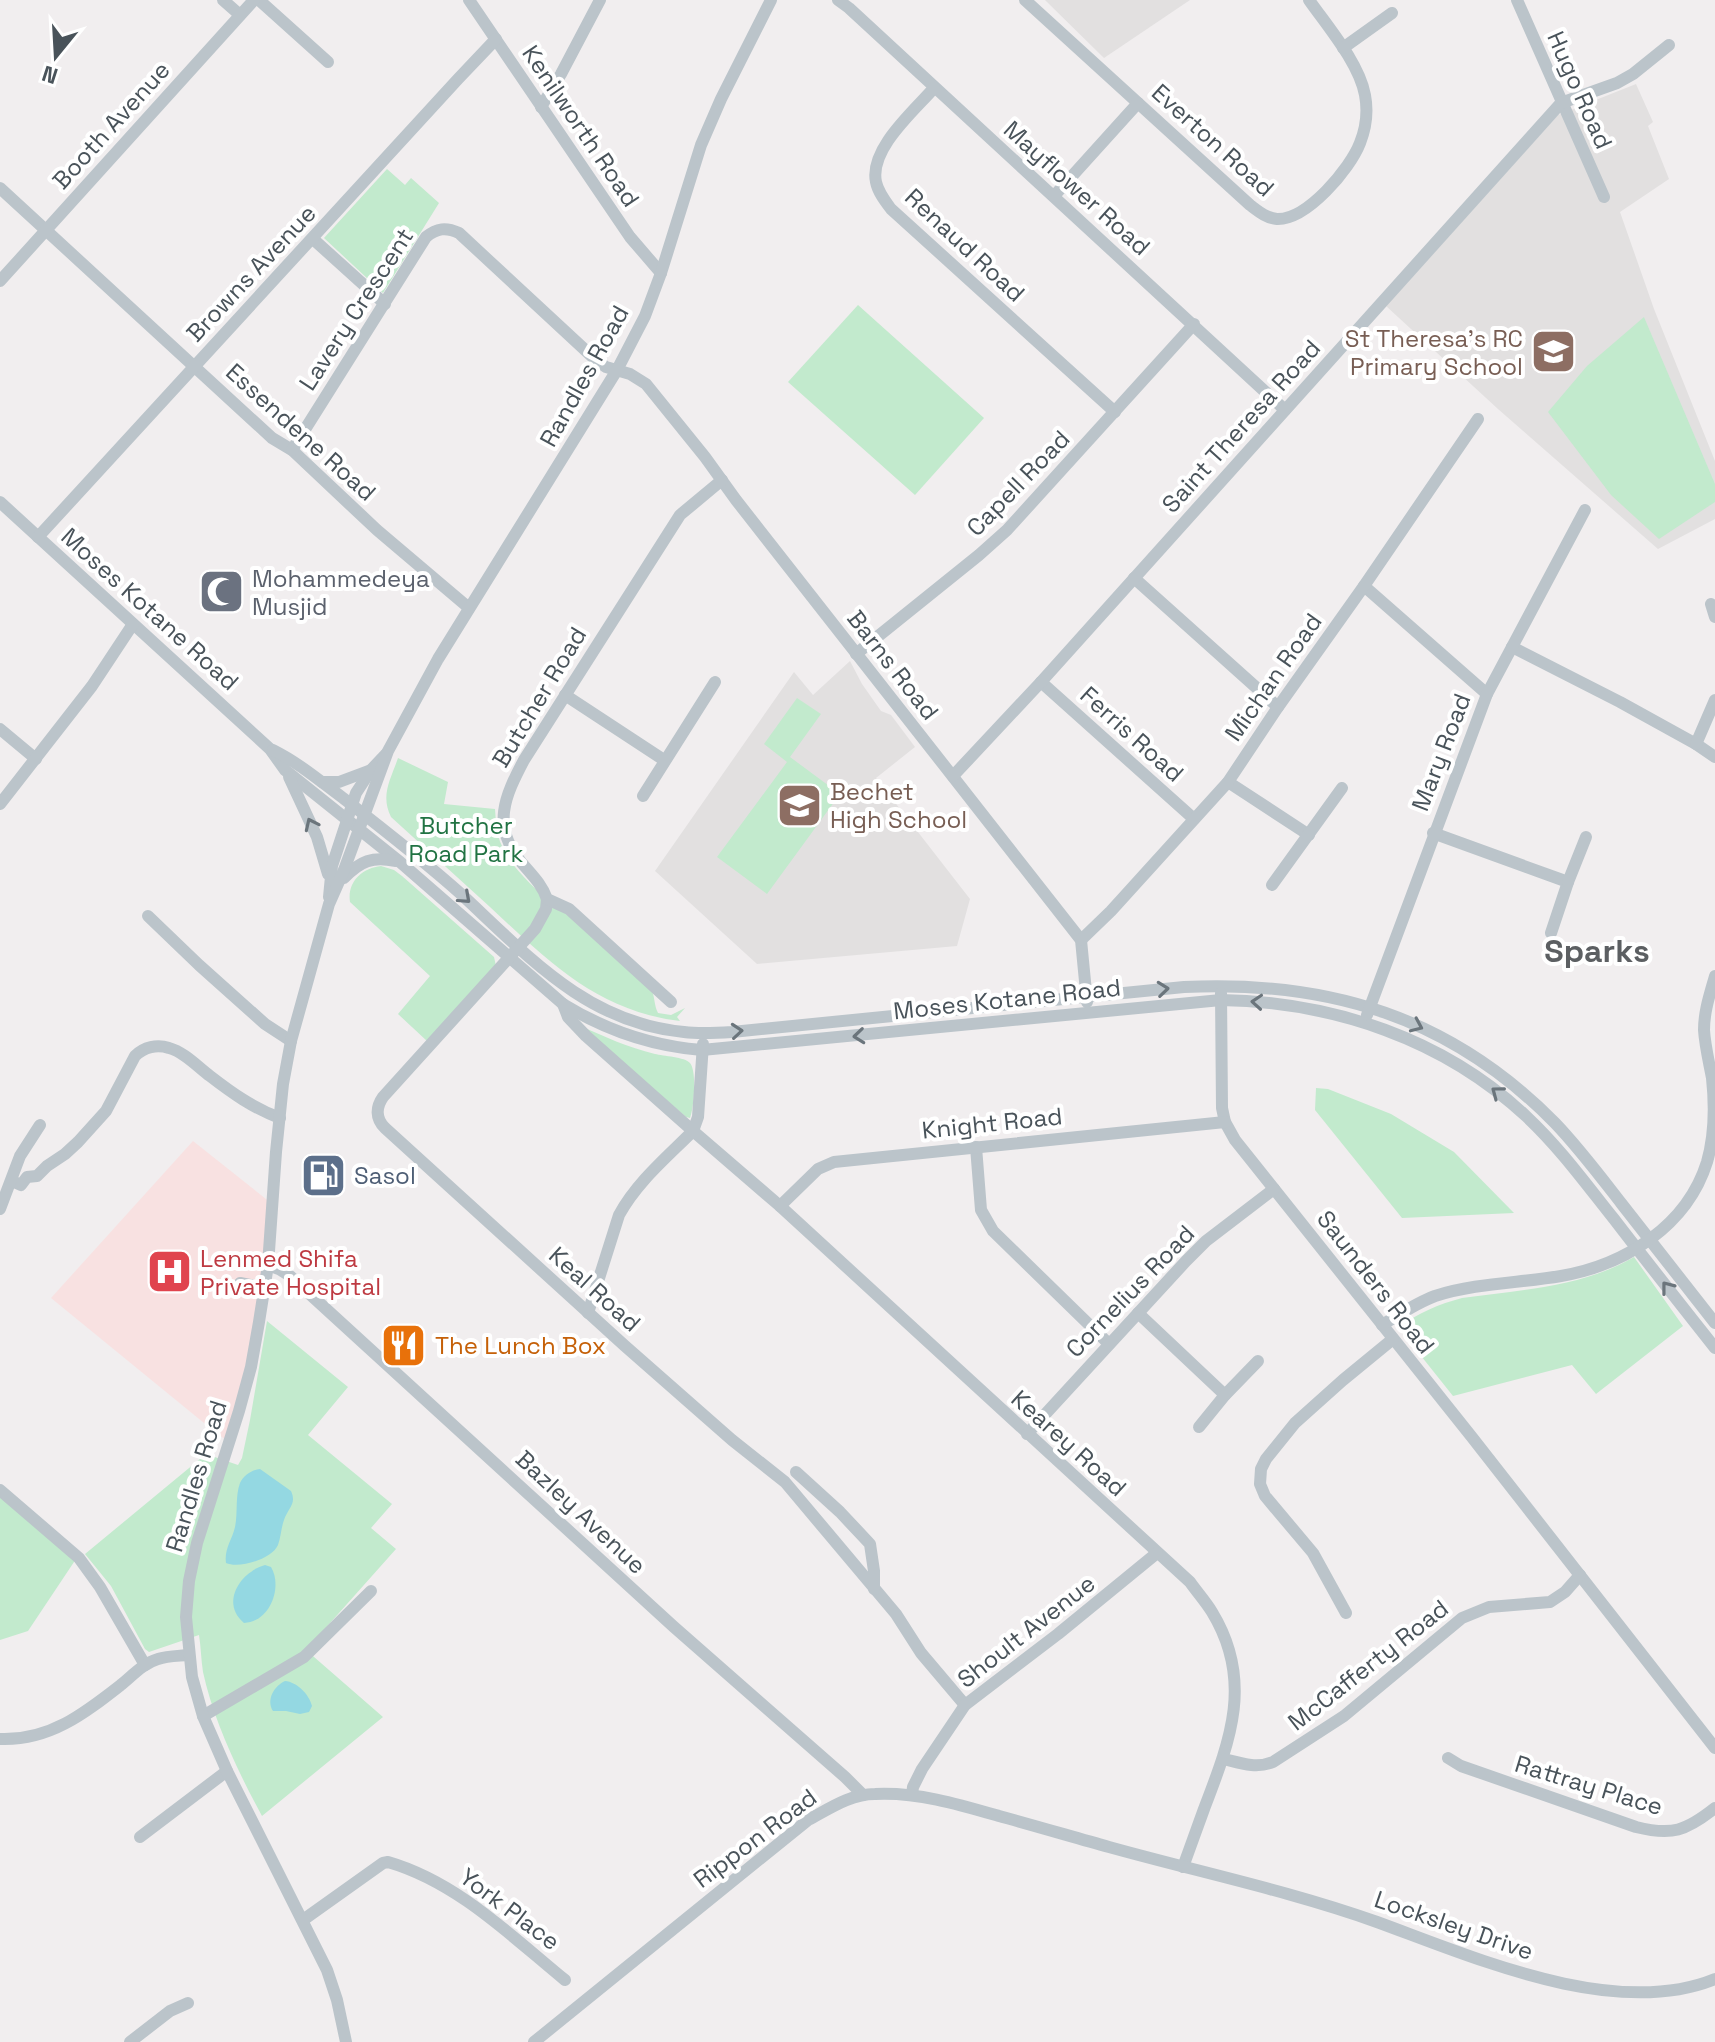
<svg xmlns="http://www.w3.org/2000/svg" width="1715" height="2042" viewBox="0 0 1715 2042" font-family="'Space Grotesk',sans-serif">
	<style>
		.education { fill: #e2e0e0 }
		.medical { fill: #f8e1e1 }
		.green { fill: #c2eacd }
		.water { fill: #94d8e2 }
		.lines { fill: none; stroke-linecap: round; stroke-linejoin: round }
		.minor { stroke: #bbc4ca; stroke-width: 12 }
		.oneway { stroke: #6b757c }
		.labels { text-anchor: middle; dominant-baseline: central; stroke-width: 8; stroke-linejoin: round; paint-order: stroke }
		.street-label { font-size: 24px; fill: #49535a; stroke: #fff }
		.education-label { font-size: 24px; fill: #785e54; stroke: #fff; text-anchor: end }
		.worship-label { font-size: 24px; fill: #5b616d; stroke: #fff; text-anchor: start }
		.park-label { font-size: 24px; fill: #217343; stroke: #fff }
		.service-label { font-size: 24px; fill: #4e5e75; stroke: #fff; text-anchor: start }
		.health-label { font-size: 24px; fill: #be3a42; stroke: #fff; text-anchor: start }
		.food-label { font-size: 24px; fill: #c56008; stroke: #fff; text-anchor: start }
		.district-label { font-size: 32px; font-weight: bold; fill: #5c5f62; stroke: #fff }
	</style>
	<rect width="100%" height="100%" fill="#f1eeef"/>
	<g class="education">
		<path d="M1045,0H1190L1104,58Z"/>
		<path d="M1636,84L1653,122L1648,126L1669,179L1620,212L1654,309L1715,461V519L1658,549L1498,409L1386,306L1558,115Z"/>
		<path d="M850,661L862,684L881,711L891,715L915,747L876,778L970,899L957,946L757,964L655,871L794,672L813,695Z"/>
	</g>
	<path class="medical" d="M193,1141L271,1203L259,1322L230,1443L215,1432L51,1298Z"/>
	<g class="green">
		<path d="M387,169L405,185L411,178L439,203L383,293L324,238Z"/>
		<path d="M858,305L984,418L915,495L788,382Z"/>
		<path d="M1644,317L1715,484V502L1659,539L1611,495L1548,412L1587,366Z"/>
		<path d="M797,698L821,714L790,757L840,794L767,894L717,857L787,762L764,744Z"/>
		<path d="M398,758L448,782L444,804L495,809C496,821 496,834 502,846C512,870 537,889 555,908L562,910L652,991C655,998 654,1005 658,1013L671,1015L685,1008L677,1017L680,1021C597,1011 548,961 490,907C457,877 424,847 391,817C380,795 391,779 398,758Z"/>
		<path d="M381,866L394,870L402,876L494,957L496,966L427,1041L398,1014L430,976L350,902C347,882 362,868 381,866Z"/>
		<path d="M579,1025C604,1037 628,1047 655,1054C663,1056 685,1057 690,1063C697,1071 694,1108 690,1118L686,1117Z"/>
		<path d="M1316,1088L1328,1089L1391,1114L1454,1152L1514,1213L1402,1218L1315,1110Z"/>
		<path d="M1634,1257L1683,1326L1596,1394L1572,1365L1453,1396L1398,1327C1419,1313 1439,1304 1462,1298C1520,1290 1583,1287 1634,1257Z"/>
		<path d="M267,1321L348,1387L308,1435L392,1504L371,1528L396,1549L306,1650L383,1717L262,1816C239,1774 213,1719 203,1672C201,1660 201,1647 199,1635L149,1652L145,1649L111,1586L85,1554L206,1454L238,1465L242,1458L250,1420Z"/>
		<path d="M0,1492L78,1556L28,1631L0,1640Z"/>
	</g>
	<g class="water">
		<path d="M260,1469L291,1491C297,1504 288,1508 284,1520C281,1528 281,1537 278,1545C272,1559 239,1569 226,1563C224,1549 232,1540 235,1527C238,1513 235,1496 240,1483C244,1475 252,1470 260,1469Z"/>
		<path d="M265,1565L271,1567C283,1587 270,1622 244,1623C220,1603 240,1572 265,1565Z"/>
		<path d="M285,1681C297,1682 309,1694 312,1706L309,1712L300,1714L286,1711H273C266,1700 274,1686 285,1681Z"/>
	</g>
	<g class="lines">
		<g class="minor">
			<path d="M223,0L240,15"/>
			<path d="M259,0L328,62"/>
			<path d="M469,0L630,237L661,273"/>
			<path d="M838,0L849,8L1285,410"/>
			<path d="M1025,0L1250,205C1258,211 1266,218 1277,219C1307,220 1350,169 1360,143C1366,128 1368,111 1365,95C1359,63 1328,27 1309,0"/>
			<path d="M1517,0L1604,197"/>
			<path d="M1343,48L1392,13"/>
			<path d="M934,88C914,111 869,149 876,182C878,192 885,201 891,209L1115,412"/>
			<path d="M541,107L561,74L600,0"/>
			<path d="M0,188L272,438L292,450L377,530L469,608"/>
			<path d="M1054,196L1138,103"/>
			<path d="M313,239L385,304"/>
			<path d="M0,281L254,0"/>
			<path d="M292,450L426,237C437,228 446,227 459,233L597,361L606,367L630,374L646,384L705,457L736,500L1081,940L1087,1002"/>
			<path d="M0,502L270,749L285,770L400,862L563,1004C607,1031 651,1046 702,1050L1221,1000C1334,1002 1444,1039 1527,1117C1560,1148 1586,1184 1614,1219C1647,1262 1681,1305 1715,1348"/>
			<path d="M38,537L458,79L496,39"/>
			<path d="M1134,578L1278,707"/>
			<path d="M1364,586L1487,694"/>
			<path d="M1711,604L1715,617"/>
			<path d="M1512,647L1620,702L1696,744L1715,757"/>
			<path d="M856,654L979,555L1007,530L1194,324"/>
			<path d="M1041,682L1194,819"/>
			<path d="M565,695L664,760"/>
			<path d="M0,729L36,759"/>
			<path d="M1696,744L1715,700"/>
			<path d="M273,750C299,763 320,781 343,798C383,829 423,860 461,894C528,956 587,1023 684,1032C700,1034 716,1033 732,1032L1184,987C1329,980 1451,1017 1555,1123C1579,1148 1600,1176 1621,1203C1652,1243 1684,1283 1715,1323"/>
			<path d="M953,776L1041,682L1561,103L1617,83L1633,74L1669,45"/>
			<path d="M289,777L317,837L328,874"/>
			<path d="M322,782H339L371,770"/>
			<path d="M1228,782L1309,835"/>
			<path d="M643,796L715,682"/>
			<path d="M0,804L92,686L133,624"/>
			<path d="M1433,833L1568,882L1551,933"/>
			<path d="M344,878C360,861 373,856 395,861"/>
			<path d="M1568,882L1586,837"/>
			<path d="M1272,885L1342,788"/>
			<path d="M329,897L332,866L356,793L371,770L386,754"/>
			<path d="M547,899L546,909L535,929L383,1097C376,1107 375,1118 385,1128L625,1346L732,1440L785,1482L896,1614L921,1653L965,1705"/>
			<path d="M148,916L199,965L265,1024L291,1041"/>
			<path d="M1081,940L1111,911L1228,782L1278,707L1364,586L1478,419"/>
			<path d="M1221,993L1222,1108L1225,1122L1235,1140L1471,1436L1715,1748"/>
			<path d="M671,1002L569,909L547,899C542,884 531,874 521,862C491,826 505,796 524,760L680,515L722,480"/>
			<path d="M563,1004L568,1017L586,1036L693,1131C666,1158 637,1182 619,1215L588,1313"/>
			<path d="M1367,1015L1487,694L1585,510"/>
			<path d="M703,1044L698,1117L693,1131L780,1206L1190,1582C1197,1592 1206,1602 1212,1612C1254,1681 1230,1741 1204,1809C1197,1828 1190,1848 1183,1867"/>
			<path d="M976,1147L981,1210L993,1231L1109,1344"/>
			<path d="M12,1181L21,1185L27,1177L37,1176L47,1166L65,1154L78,1142L106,1111L135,1056C144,1047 157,1044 169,1048C184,1052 198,1067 210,1076C232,1093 253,1108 280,1118"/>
			<path d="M780,1206L818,1169L834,1162L1225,1122"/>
			<path d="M0,1209L20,1156L40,1125"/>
			<path d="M268,1265L279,1269L290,1276L674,1627L845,1777L863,1795"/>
			<path d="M240,1283L255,1286L265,1281"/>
			<path d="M1138,1313L1225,1395"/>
			<path d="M1382,1325C1399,1315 1416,1303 1435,1296C1475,1283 1520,1283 1561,1276C1625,1265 1687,1226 1707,1162C1715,1134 1715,1106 1712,1078C1709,1062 1705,1046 1704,1030C1704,1011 1710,994 1715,976"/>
			<path d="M1199,1427L1225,1395L1258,1361"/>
			<path d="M1027,1434L1186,1261L1206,1241L1274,1189"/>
			<path d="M796,1472L840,1512L870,1544L874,1571V1589"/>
			<path d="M0,1490L79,1558L100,1587L145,1665"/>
			<path d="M1346,1613L1313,1553L1265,1496L1260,1484L1261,1469L1266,1459L1295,1423L1343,1380L1393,1339"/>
			<path d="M203,1716L304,1657L371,1591"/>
			<path d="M0,1739C50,1741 85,1713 122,1684C133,1675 144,1663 158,1659C167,1656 178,1656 188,1655"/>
			<path d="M1448,1758L1461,1766L1636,1827C1672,1836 1686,1831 1715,1808"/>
			<path d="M1224,1759C1240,1763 1256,1769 1273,1762L1344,1716L1462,1618L1489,1607L1550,1602L1565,1592L1580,1575"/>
			<path d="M912,1795L913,1787L922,1769L965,1705L1058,1634L1157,1553"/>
			<path d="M140,1837L227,1771"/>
			<path d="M303,1920L383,1863L388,1862C457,1882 510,1935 565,1980"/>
			<path d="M130,2042L170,2011L188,2003"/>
			<path d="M346,2042L337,2000L327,1970L227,1771L203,1716L192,1677L186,1617L189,1581L197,1543L239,1411L251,1367L259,1322L268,1265L276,1152L283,1084L291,1041L329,904L344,870L388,751L438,659L617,370L645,316L661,273L701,145L721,99L771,0"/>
			<path d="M534,2042L808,1820C829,1809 850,1794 875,1794C918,1792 958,1804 999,1816C1036,1826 1073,1837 1109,1847C1199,1872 1290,1891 1377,1922C1473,1957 1615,2020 1715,1979"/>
		</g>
	</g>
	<defs><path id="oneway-chevron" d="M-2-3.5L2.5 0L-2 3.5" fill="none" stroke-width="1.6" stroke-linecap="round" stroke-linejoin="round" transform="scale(2)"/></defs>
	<g class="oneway">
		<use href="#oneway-chevron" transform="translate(311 824) rotate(-115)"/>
		<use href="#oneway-chevron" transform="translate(465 898) rotate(42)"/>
		<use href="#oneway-chevron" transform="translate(1163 989) rotate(-6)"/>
		<use href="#oneway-chevron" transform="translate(1257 1002) rotate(-176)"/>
		<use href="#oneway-chevron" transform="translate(1417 1026) rotate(24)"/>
		<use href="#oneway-chevron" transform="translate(737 1031) rotate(-5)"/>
		<use href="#oneway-chevron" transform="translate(859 1036) rotate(174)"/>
		<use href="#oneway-chevron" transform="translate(1497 1092) rotate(-143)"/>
		<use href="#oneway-chevron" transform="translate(1667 1287) rotate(-128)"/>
	</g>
	<defs>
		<symbol id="school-square" viewBox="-11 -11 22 22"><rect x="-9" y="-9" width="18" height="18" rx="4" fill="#8d6e63" stroke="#fff"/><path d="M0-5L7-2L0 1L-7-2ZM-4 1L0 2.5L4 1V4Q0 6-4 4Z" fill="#fff"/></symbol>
		<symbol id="mosque-square" viewBox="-11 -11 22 22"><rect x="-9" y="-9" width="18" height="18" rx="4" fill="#6b7280" stroke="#fff"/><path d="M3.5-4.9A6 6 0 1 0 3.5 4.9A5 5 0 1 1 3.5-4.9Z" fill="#fff"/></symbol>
		<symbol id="fuel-square" viewBox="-11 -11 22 22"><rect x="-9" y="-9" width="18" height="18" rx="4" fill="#5c6f8a" stroke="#fff"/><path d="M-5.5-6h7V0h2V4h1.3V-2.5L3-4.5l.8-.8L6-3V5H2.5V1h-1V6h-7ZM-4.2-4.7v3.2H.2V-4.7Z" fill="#fff"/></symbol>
		<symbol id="hospital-square" viewBox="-11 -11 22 22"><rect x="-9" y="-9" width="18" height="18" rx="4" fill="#e0444e" stroke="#fff"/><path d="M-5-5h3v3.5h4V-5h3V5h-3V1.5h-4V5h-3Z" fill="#fff"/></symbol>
		<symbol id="restaurant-square" viewBox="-11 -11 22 22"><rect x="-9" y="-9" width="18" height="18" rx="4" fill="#e8710a" stroke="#fff"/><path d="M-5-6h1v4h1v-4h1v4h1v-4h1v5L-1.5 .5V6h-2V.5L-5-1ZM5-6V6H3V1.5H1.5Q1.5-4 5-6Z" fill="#fff"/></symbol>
	</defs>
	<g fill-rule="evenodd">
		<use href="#school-square" x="1528" y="326" width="51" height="51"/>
		<use href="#mosque-square" x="196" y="566" width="51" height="51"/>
		<use href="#school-square" x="774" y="780" width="51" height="51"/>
		<use href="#fuel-square" x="298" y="1150" width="51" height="51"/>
		<use href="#hospital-square" x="144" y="1246" width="51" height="51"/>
		<use href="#restaurant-square" x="378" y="1320" width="51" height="51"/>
	</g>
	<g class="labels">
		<g class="street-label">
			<text transform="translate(1580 90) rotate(66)">Hugo Road</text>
			<text transform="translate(111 125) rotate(-48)">Booth Avenue</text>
			<text transform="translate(581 126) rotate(56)">Kenilworth Road</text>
			<text transform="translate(1213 140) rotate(42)">Everton Road</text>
			<text transform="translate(1077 188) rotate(42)">Mayflower Road</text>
			<text transform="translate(965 245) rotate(43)">Renaud Road</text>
			<text transform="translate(251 273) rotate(-47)">Browns Avenue</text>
			<text transform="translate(356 309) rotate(-57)">Lavery Crescent</text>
			<text transform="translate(584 376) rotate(-61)">Randles Road</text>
			<text transform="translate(1241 426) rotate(-48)">Saint Theresa Road</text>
			<text transform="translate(301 432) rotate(42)">Essendene Road</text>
			<text transform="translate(1018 483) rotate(-46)">Capell Road</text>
			<text transform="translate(150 609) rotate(42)">Moses Kotane Road</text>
			<text transform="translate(893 665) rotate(52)">Barns Road</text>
			<text transform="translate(1273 677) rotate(-55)">Michan Road</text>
			<text transform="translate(539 697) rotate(-59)">Butcher Road</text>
			<text transform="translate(1132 734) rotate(42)">Ferris Road</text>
			<text transform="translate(1441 752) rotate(-69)">Mary Road</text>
			<text transform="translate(1007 999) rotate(-6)">Moses Kotane Road</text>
			<text transform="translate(992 1123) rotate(-6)">Knight Road</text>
			<text transform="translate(1376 1282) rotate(52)">Saunders Road</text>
			<text transform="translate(595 1289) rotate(42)">Keal Road</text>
			<text transform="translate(1130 1291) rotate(-46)">Cornelius Road</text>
			<text transform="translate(1069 1443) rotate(42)">Kearey Road</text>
			<text transform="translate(196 1476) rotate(-73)">Randles Road</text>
			<text transform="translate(581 1512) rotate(43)">Bazley Avenue</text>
			<text transform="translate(1026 1631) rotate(-38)">Shoult Avenue</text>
			<text transform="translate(1368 1665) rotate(-38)">McCafferty Road</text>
			<text transform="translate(1589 1785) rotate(17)">Rattray Place</text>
			<text transform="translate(755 1838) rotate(-37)">Rippon Road</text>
			<text transform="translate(510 1909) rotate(37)">York Place</text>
			<text transform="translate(1454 1925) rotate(19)">Locksley Drive</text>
		</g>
		<g class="education-label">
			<text x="1523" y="338">St Theresa's RC<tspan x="1523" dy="28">Primary School</tspan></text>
			<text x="830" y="791" text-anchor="start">Bechet<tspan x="830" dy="28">High School</tspan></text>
		</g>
		<g class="worship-label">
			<text x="252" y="578">Mohammedeya<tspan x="252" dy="28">Musjid</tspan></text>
		</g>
		<g class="park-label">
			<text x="466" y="825">Butcher<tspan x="466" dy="28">Road Park</tspan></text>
		</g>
		<g class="service-label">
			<text x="354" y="1175">Sasol</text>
		</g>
		<g class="health-label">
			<text x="200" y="1258">Lenmed Shifa<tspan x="200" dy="28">Private Hospital</tspan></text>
		</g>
		<g class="food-label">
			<text x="435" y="1345">The Lunch Box</text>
		</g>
		<g class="district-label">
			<text x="1597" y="951">Sparks</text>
		</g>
	</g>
	<g transform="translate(56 56) rotate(198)" stroke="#ffffff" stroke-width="6" paint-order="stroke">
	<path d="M0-6L14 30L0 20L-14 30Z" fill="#49535a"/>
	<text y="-12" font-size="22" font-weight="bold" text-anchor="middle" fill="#49535a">N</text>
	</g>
</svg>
